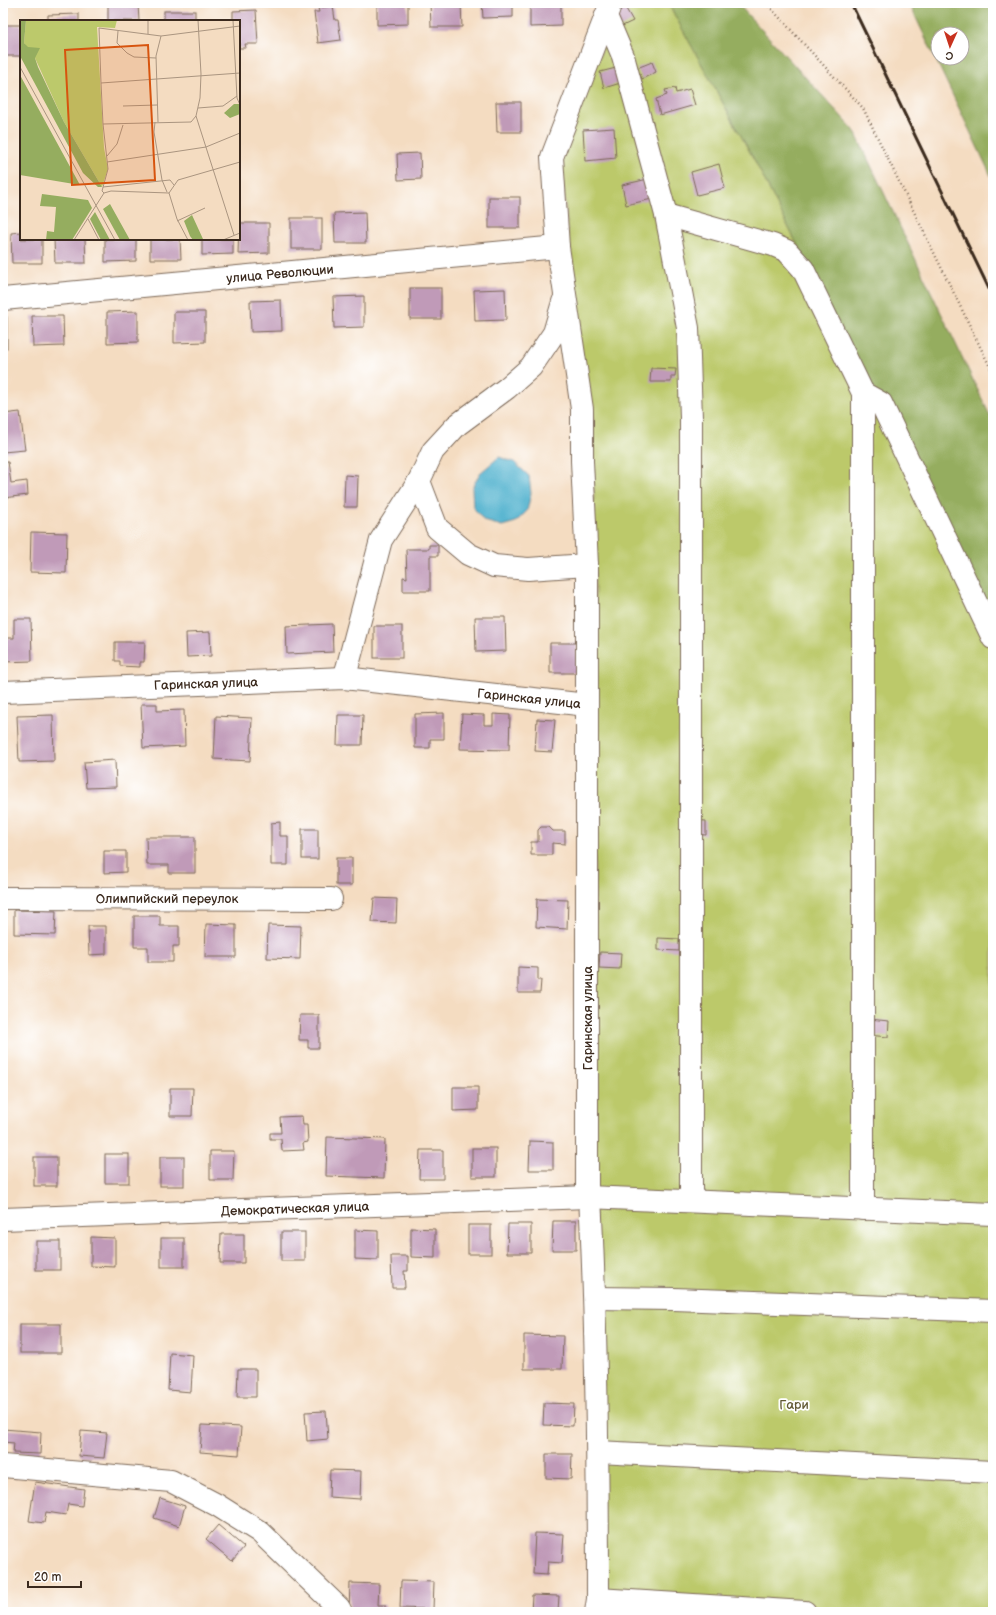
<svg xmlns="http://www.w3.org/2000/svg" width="996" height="1615" font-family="'Balsamiq Sans',sans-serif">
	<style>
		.green { fill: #bcc96b; stroke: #7c7a44 }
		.forest { fill: #95ad5f; stroke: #686c3e; fill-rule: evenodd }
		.water { fill: #4eb0cd; stroke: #446d76 }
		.building { fill: #c09ab8 }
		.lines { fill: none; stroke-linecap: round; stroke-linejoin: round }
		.minor-casing { stroke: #7c6857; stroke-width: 24 }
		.path { stroke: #7c6857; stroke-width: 2.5; stroke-dasharray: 1 3; stroke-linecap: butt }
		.minor { stroke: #fff; stroke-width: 22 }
		.rail { stroke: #3b2a1e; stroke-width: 3 }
		.labels { text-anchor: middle; stroke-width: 3.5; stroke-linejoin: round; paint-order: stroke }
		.street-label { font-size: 13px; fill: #3b2a1e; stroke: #fff }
		.park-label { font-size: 13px; fill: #625a35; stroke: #fff }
		.inset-road { fill: none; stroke: #aa9580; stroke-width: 1 }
		.view { fill: #d7540e; fill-opacity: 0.15; stroke: #d7540e; stroke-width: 2 }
		.inset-edge { fill: none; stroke: #3b2a1e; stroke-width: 2 }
	</style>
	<rect width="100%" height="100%" fill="#fff"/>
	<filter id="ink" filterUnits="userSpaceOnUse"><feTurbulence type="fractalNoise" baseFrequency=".025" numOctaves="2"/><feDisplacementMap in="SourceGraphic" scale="8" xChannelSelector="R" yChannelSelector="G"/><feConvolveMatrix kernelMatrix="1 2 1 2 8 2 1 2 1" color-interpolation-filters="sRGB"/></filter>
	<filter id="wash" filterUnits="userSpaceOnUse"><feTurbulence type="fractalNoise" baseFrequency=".012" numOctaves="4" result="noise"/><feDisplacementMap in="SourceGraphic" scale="16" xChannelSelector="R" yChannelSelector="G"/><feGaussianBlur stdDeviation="0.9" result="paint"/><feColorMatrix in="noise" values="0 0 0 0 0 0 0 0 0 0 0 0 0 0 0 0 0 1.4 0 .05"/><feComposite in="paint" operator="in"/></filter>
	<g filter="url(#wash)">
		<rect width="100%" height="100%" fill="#f4dcc1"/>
		<path class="green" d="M619,3H668L756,163L993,632V1612H594L595,590L593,414L578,335L561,160Z"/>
		<g class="forest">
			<path d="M668,3H737L854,130L993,422V632L756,163Z"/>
			<path d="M909,3H993V180ZM938,34H962V58H938Z"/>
		</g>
		<path class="water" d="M499,457L514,462L529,476L531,493L527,511L516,522L502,526L484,521L473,507L472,488L480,473Z"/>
		<g id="blocks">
			<g class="building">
				<path d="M377,3H408V24L377,25Z"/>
				<path d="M430,3H461L462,27H431Z"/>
				<path d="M482,3H513V17L483,18Z"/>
				<path d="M530,3H561V26L530,27Z"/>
				<path d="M108,4H138L139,21H108Z"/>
				<path d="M333,6L335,20H338L341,40L318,43L314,12H319L318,8Z"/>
				<path d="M625,7L633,21L616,29L617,12Z"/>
				<path d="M256,10L258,44H245L246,48H239V21H233V11Z"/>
				<rect x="164" y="11" width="31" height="10"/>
				<path d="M79,14V21H48V15Z"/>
				<rect x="3" y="25" width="18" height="31"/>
				<path d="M652,62L656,72L642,79L637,68Z"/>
				<path d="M620,67L624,82L604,88L600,72Z"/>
				<path d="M675,88L676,93L690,89L695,105L660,115L656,99L667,95L665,90Z"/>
				<path d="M496,102H521V132H497Z"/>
				<path d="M614,128L616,158L585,161L583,130Z"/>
				<path d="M420,153L421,179L398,180L397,154Z"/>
				<path d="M719,164L725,188L697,195L691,172Z"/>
				<path d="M648,179L652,199L626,205L622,185Z"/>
				<rect x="489" y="197" width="31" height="31"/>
				<path d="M365,212L366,243H335L334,213Z"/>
				<rect x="291" y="218" width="31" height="31"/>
				<path d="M239,223H269V253L238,254Z"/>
				<path d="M21,232V239H42V263H12L11,233Z"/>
				<path d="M54,239H85L86,263H55Z"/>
				<path d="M105,239H136V261L105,262Z"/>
				<path d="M150,239H180L181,259H150Z"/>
				<path d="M202,239H233V254L202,255Z"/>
				<rect x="410" y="288" width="31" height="31"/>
				<path d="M505,289L506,320L475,321L474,290Z"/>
				<path d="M364,296V327L334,328L333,297Z"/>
				<path d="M281,300L282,331L251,332L250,301Z"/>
				<path d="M138,311V342L107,343V312Z"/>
				<path d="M174,312H205V342L174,343Z"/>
				<path d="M32,316H63L64,346L33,347Z"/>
				<rect x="3" y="317" width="4" height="31"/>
				<path d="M651,368L676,369L675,376H671V382H650Z"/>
				<path d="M20,412L25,450L3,452V414Z"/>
				<path d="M3,462H8L11,483L27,481L28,495L3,498Z"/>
				<path d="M345,475L358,476L357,507H344Z"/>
				<path d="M31,532L67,533L66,573L30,572Z"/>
				<path d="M429,545H438V556H430V591H403V577L407,578L406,549H429Z"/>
				<path d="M475,617H505L506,651L476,652Z"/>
				<path d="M14,619H31L32,661L3,662V638H14Z"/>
				<path d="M332,624L333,652L287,654L286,626Z"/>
				<rect x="374" y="626" width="28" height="32"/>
				<path d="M210,632L211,656L187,657L186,633Z"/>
				<path d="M115,642H145L144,662H140V667L120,666V661H115Z"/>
				<path d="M550,643H577L576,673H550Z"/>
				<path d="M141,704H157V711L184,710L185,746L143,748Z"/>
				<path d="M444,713V739H430V748H415V714Z"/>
				<path d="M462,714L484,715V725H493V714L510,715L509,750L460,749Z"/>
				<path d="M53,715L54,761L19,762L17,716Z"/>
				<path d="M338,715H363L362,745H337Z"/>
				<path d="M216,716L252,718L250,761L214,759Z"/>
				<path d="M537,719L555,720L552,752L535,751Z"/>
				<path d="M115,760L116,787L86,788L84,762Z"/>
				<path d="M694,820L706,821V835L694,834Z"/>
				<path d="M280,822V836H288V865H271V823Z"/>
				<path d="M541,827H549L553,831H565V844L552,843V855H531V842H538V830Z"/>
				<rect x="302" y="829" width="16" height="30"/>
				<path d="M146,837H195V873H169V865H147Z"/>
				<path d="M104,851H126V872L104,873Z"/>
				<rect x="336" y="858" width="16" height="27"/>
				<path d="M374,898L397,899L396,923L372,922Z"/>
				<path d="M537,899L568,900L567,929L536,927Z"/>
				<path d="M14,910L56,911L55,935L14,934Z"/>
				<path d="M134,916H160V926H179V946H173V962H148V947H134Z"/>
				<path d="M206,924L236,925V957H205Z"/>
				<path d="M268,925L301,926L300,959L267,958Z"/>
				<path d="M88,926H106V954L89,955Z"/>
				<path d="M658,938L679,939V951L658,950Z"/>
				<path d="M600,952L621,953L620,969L599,968Z"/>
				<path d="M518,967L538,968V980H541L540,993H518Z"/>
				<path d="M300,1015H319V1048H308V1040H299Z"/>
				<path d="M869,1019L889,1021L888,1037L868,1035Z"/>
				<path d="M453,1087H478V1110L453,1111Z"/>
				<path d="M170,1088H193L192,1116H170Z"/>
				<path d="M302,1116L303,1125H307L308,1142L303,1143L304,1150L282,1151L281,1139H270V1133H281L280,1117Z"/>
				<path d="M327,1137L385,1139L384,1178L326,1176Z"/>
				<path d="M530,1141L553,1142V1170H529Z"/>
				<rect x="472" y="1148" width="24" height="29"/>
				<path d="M420,1150H443V1179H419Z"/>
				<path d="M210,1151H234L233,1180H210Z"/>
				<rect x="105" y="1154" width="24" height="29"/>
				<rect x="34" y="1157" width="23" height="29"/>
				<rect x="160" y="1157" width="24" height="29"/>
				<path d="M553,1221H576V1250H552Z"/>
				<path d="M508,1224H531V1253H507Z"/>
				<rect x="468" y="1225" width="23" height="29"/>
				<path d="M411,1228L435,1229V1258L411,1257Z"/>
				<path d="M355,1230L378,1231V1260L355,1259Z"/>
				<rect x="281" y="1232" width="24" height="29"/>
				<path d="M221,1234H244V1263H220Z"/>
				<path d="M91,1237L115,1238V1267L91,1266Z"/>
				<rect x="161" y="1238" width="23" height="29"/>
				<rect x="36" y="1241" width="24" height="29"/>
				<path d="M391,1256H408V1271H404L405,1288H392Z"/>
				<rect x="20" y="1324" width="41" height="29"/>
				<path d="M524,1335L563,1336L562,1369H524Z"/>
				<path d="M170,1353L193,1355L191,1392L168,1390Z"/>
				<path d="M238,1369H256V1397H237Z"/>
				<path d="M544,1403L574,1404L573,1426L543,1425Z"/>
				<path d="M326,1411L328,1439L307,1441L305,1412Z"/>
				<path d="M202,1425L241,1427L239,1455L200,1452Z"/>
				<path d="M3,1429L41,1432L40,1454L13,1453L14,1443L3,1442Z"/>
				<path d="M81,1431L107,1433L104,1458L79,1456Z"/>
				<path d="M546,1454H572L571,1479L546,1478Z"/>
				<path d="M330,1470L361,1471L360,1499L329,1497Z"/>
				<path d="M35,1482L84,1489L82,1506L68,1504L66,1515L46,1512L44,1523L29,1521Z"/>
				<path d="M160,1498L185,1506L179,1526L154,1518Z"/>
				<path d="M218,1525L244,1547L232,1561L206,1539Z"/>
				<path d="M535,1533L564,1534L562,1563L548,1562L547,1575L533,1574Z"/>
				<path d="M401,1581L434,1582L433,1609L400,1608Z"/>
				<path d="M350,1583L379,1584L378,1605H385V1612H349Z"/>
				<path d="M532,1595L559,1596L558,1612H531Z"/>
			</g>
		</g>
	</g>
	<g filter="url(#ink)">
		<use href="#blocks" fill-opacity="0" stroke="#7c6857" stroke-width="1"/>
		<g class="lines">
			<defs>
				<g id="minor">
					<path d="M606,16L623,56L666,215L688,328L691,418V1201"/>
					<path d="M666,215L773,245L787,251L803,269L863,393V1209"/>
					<path d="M3,299L558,247"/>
					<path d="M863,393L881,403L993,638"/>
					<path d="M419,481L437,528L468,554L494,566L528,569L587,565"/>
					<path d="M344,678L348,665L381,540L419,481L433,451L457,425L507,388L531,367L554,333L563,302"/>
					<path d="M3,692L344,678L587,705V1197"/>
					<path d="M587,705V565L582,461V409L558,247L552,157L609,8"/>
					<path d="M3,898L331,899"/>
					<path d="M590,1197C597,1331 598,1465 598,1599L596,1612"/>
					<path d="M3,1219L587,1197L993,1214"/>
					<path d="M595,1298L674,1299L993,1311"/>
					<path d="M598,1452L993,1472"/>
					<path d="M3,1466L171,1481L217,1505L260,1532L339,1608L341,1612"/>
					<path d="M598,1599L805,1612"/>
				</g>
			</defs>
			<use href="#minor" class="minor-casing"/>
			<g class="path">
				<path d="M766,3L863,108L993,373"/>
				<path d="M985,3L993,4"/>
			</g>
			<use href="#minor" class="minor"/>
			<path class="rail" d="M851,3L993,297"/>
		</g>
	</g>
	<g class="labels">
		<g class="street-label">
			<text transform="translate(280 273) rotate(-5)" y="5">улица Революции</text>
			<text transform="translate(206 683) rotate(-2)" y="5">Гаринская улица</text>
			<text transform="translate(529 698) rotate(6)" y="5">Гаринская улица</text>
			<text x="167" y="903">Олимпийский переулок</text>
			<text transform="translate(587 1018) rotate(-90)" y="5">Гаринская улица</text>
			<text transform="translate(295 1208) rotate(-2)" y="5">Демократическая улица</text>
		</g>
		<g class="park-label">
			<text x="794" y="1409">Гари</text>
		</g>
	</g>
	<g transform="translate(20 20)">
		<rect width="220" height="220" fill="#f4dcc1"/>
		<path d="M6,0H97L95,8L77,7L84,128L88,149L82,167L44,102L15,38L4,23Z" fill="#bcc96b"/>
		<path d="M0,0H6L4,23L8,27L20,28L15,38L18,47L44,102L82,167H78L63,153L0,36ZM0,55L60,165L0,155ZM214,84H219L220,94L210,98L204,93ZM22,174L68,180L72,188L52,220H26L27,211L34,212L36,187L20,186ZM90,184L110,220H100L83,189ZM75,192L90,220H81L70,199ZM172,195L183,219L184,220H173L170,216L164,201Z" fill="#95ad5f"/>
		<path class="inset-road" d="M128,0V14M178,0L181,54L180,78L176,96L214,215M213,0L217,78L220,85M79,8L141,16L220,6M79,8L81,63M98,11L97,23L107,33L114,37L136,38M0,47L95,220M103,86L137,85M178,88L203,86L217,76M176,96L171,102L83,104L81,63L220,53M135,102L134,112L142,160L147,172M138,102L136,36L141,16M83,104L88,149L82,171L84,173M87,136L97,124L103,105M87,142L186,127L220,113M83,167L150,160L154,165M84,173L91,171L149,173L157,199L168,220M149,173L158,160L220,142M68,199L79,220M157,201L185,188M54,220L84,173M203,220L220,213"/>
		<path class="view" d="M128,25L135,160L52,165L45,30Z"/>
		<rect width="220" height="220" class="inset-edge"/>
	</g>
	<rect width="996" height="1615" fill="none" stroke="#fff" stroke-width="16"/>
	<g transform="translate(950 46) rotate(183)"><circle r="19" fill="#ffffff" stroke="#b1aaa5"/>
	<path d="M0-3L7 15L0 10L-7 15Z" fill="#c8321e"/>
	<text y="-6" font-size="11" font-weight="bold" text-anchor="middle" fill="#3b2a1e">С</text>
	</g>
	<path d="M28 1581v6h53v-6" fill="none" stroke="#3b2a1e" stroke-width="2"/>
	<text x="34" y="1581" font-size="12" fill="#3b2a1e" stroke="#ffffff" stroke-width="3" paint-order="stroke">20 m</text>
</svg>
